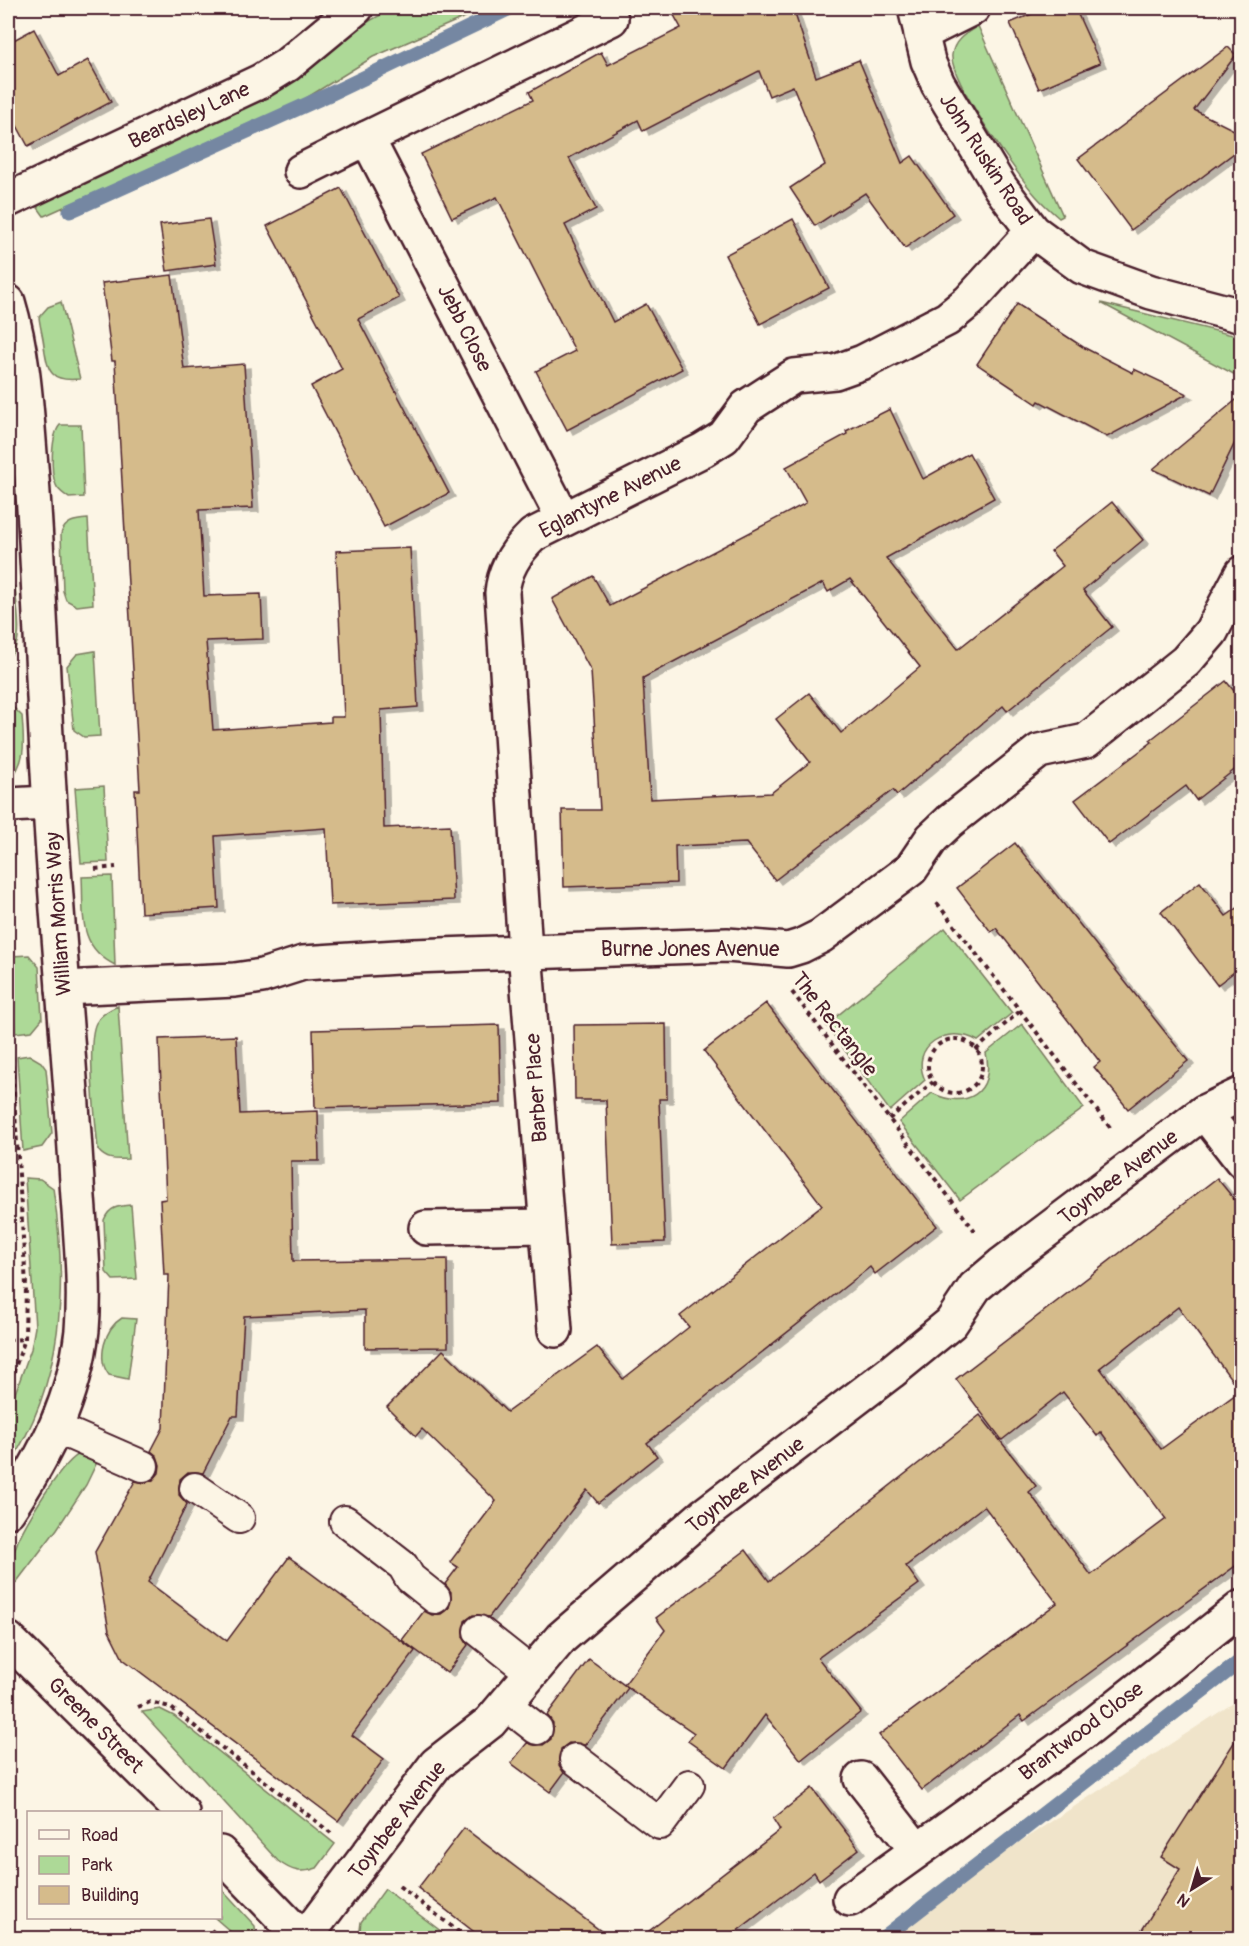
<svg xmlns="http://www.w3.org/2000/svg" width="1249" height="1946" font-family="Pangolin,sans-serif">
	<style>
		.built { fill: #f0e4ca }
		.green { fill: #add997; stroke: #7c7c61; stroke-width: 1.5 }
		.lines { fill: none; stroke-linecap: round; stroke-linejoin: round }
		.stream { stroke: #7487a2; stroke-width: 15 }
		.building { fill: #d5bb8b; stroke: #4a1f2b; stroke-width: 1.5; fill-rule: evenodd; filter: url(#shadow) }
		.lane-casing { stroke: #4a1f2b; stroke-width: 34 }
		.street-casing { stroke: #4a1f2b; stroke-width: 38 }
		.secondary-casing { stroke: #4a1f2b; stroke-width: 38 }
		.path { stroke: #4a1f2b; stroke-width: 4; stroke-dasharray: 4.5 4.5; stroke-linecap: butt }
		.lane { stroke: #fcf5e5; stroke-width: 30 }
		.street { stroke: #fcf5e5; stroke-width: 33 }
		.secondary { stroke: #fcf5e5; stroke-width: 33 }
		.labels { text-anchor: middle; stroke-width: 5; stroke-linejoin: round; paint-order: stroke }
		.street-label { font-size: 21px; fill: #4a1f2b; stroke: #fcf5e5 }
	</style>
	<defs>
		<filter id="shadow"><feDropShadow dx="6" dy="4" stdDeviation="0" flood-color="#0004"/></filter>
	</defs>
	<rect width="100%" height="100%" fill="#fcf5e5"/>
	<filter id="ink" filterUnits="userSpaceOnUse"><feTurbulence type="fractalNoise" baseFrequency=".0167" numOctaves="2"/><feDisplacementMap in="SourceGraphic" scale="12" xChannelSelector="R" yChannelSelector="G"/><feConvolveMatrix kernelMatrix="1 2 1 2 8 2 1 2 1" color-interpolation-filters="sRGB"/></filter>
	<g filter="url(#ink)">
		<path class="built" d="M1241,1698V1938H872L874,1937Z"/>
		<g class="green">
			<path d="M393,8H486L373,57L303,100L44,216L36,205Z"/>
			<path d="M978,26L1063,216L1059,218C1051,211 1043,204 1036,196C1018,176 949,79 952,55C954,40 965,34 978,26Z"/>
			<path d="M61,302L80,379C51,382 48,373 44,346C43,336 40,327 39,317L48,307Z"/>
			<path d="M1101,303L1241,337V378Z"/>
			<path d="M60,425H81L84,497L69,498C64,494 58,491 56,485C50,472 51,435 60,425Z"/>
			<path d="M88,519L93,604L77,606L66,600L63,591L61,534C65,521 75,520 88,519Z"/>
			<path d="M8,581L15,587C16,607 26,644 8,657Z"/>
			<path d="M95,651L100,736L84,737L74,730L67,666L77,654Z"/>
			<path d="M10,704L22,716C24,743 27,762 8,782Z"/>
			<path d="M104,786L108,862L81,863L75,788Z"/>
			<path d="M112,876L115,965C77,946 84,914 82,877Z"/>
			<path d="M945,928L1012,1013L978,1041C947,1023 909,1046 925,1080L890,1111L826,1025Z"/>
			<path d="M29,955L39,967L42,1019L32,1031L15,1033L11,956Z"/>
			<path d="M118,1006L128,1159C115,1160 106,1160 98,1150C96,1124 86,1042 96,1023C101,1014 109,1010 118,1006Z"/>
			<path d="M1022,1024L1084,1108L960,1200L899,1122L932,1093C966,1110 995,1093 986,1053Z"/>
			<path d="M29,1055L41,1062L46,1069L52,1133L42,1147L23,1151L17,1057Z"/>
			<path d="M25,1178L40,1179L53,1188C68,1284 64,1383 8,1466V1413L31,1349L35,1327Z"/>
			<path d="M131,1205L137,1279L113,1280L106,1272L104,1220C109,1207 118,1206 131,1205Z"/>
			<path d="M122,1318L136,1319L128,1379L109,1375C96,1359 105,1328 122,1318Z"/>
			<path d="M82,1453L99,1458L86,1485L57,1529L12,1588C12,1574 11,1559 16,1546C22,1527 64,1458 82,1453Z"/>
			<path d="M160,1709L174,1716L335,1844L317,1868C301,1874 291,1871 278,1861L142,1712Z"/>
			<path d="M221,1889L255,1926L256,1938H238L215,1918H220Z"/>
			<path d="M385,1889L450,1938H359L361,1922Z"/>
		</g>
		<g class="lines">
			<g class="stream">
				<path d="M70,211L330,94L510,8"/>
				<path d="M883,1938L1242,1660"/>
			</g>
		</g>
		<g class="building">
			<path d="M670,8H793L816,77L859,60L902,163L912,156L953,214L905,248L865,193L815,226L790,188L825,165L793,86L769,96L759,71L643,131L638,120L569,158L596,209L565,225L613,322L646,304L682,369L567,430L536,371L575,351L497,197L452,218L421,154L533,100L529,92L601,52L608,65L681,28Z"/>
			<path d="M1046,8H1075L1100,63L1039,89L1010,23Z"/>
			<path d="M34,29L59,76L88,60L111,102L28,146L8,109V43Z"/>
			<path d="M1228,47L1236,55L1194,110L1242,134V147L1131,230L1078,159Z"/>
			<path d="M341,188L399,298L358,319L449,493L384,527L311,386L342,369L267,226Z"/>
			<path d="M209,219L216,264L167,271L160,225Z"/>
			<path d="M793,219L829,288L760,324L725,255Z"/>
			<path d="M172,275L184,369L244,364L253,508L199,510L204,596L261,594L263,639L206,641L213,730L331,722V717H344L336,551L410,548L418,707L381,710L384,828L450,825L454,900L330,905L326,828L215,836L219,908L141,913L135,790H140L115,361H112L102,283Z"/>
			<path d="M1017,304L1083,347L1133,373L1134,369L1187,394L1107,437L1039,401L1037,404L977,364Z"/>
			<path d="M1242,395V428L1209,496L1153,469Z"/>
			<path d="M890,409L923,479L969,453L994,498L886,558L958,649L1063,566L1051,551L1112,502L1143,540L1083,590L1112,627L1007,711L1003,706L897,795L893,790L775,880L746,843L675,846L676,883L564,887L562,810H600L591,671L552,599L593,576L610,606L806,503L786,467L847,434L846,431ZM850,579L920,667L841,733L809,693L776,719L810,762L771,793L650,799L643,678L823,583L828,592Z"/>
			<path d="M1226,681L1242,701V764L1196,800L1186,786L1109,844L1075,800L1152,742L1150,740Z"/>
			<path d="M1015,843L1188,1061L1128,1109L1094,1067L1100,1062L1026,966L996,928L991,932L957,888Z"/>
			<path d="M1200,882L1226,916L1242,905V966L1217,985L1161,912Z"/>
			<path d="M766,1003L937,1226L875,1274L870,1267L647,1443L657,1456L598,1503L587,1490L489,1617L473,1615L465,1621L463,1637L468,1645L447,1673L402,1640L424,1611L432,1615L441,1614L449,1608L451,1592L445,1584L458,1567L450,1562L496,1501L422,1429L416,1436L387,1407L443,1350L507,1412L597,1347L623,1379L689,1327L680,1316L822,1205L704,1051Z"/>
			<path d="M666,1024L667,1099H659L665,1242L612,1244L606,1100H575L574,1025Z"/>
			<path d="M499,1025L501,1103L315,1108L313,1030Z"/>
			<path d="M236,1036L240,1114L318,1111L319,1161H291L293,1261L447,1259L448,1347L365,1348V1310L244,1316L238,1416H232L203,1473L188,1472L180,1479L179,1495L187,1504L148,1582L227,1641L289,1557L415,1651L352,1735L384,1759L338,1821L123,1659L109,1631L95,1552L135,1481L144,1483L153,1480L159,1473L160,1465L157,1456L151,1451L163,1428L169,1275H164L160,1200L166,1199L159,1039Z"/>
			<path d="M1217,1178L1242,1209V1561L1024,1721L1020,1715L922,1790L879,1735L1057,1603L984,1506L906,1566L919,1584L818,1658L861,1712L801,1760L765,1715L726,1768L688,1741L694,1733L624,1685L665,1630L656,1618L746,1550L769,1581L980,1415L1036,1486L1029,1492L1091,1575L1166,1519L1101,1432L1097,1436L1063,1392L1002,1440L956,1379ZM1178,1307L1240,1391L1161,1449L1100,1368Z"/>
			<path d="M589,1659L628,1688L585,1745L569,1743L561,1749L559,1765L564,1773L550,1792L511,1763L527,1743L543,1745L551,1739L553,1723L547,1715Z"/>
			<path d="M1242,1730V1938H1137L1180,1869L1161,1857Z"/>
			<path d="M812,1788L859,1849L819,1880L814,1872L728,1938H640L780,1830L773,1819Z"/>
			<path d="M464,1828L518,1869L610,1938H482L418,1888Z"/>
		</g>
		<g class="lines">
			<defs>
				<g id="lane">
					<path d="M56,1428L143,1466"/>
					<path d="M195,1488L239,1518"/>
					<path d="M345,1521L403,1566L410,1578L435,1598"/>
					<path d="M479,1631L532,1673"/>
					<path d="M505,1704L537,1729"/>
					<path d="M575,1759L660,1824L689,1785"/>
				</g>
				<g id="street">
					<path d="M915,8L928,61L938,84L1000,187L1033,231L1082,267L1151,292L1242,316"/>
					<path d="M921,34L973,8"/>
					<path d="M367,138L611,19"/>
					<path d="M301,171L367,138L563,518"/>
					<path d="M8,200L261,81L287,65L356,8"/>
					<path d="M8,805L49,803"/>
					<path d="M63,988L235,980L262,976L303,963L413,956L727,945L788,950L801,946L821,936L911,869L932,838L950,821L1039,751L1086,741L1186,661L1211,632L1242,573"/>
					<path d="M1204,1112L1242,1161"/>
					<path d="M426,1228L546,1226"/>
					<path d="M555,1330L525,951L502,593C504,569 516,551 533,535L703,450L724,437L746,407L794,376L835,372L863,362L947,319L969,301L1033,231"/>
					<path d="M861,1779L916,1849"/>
					<path d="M850,1899L1089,1728L1242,1607"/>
					<path d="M305,1938L436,1764L490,1722L561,1638L705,1514L891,1372L951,1323L975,1287L1001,1265L1204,1112L1242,1094"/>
				</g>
				<g id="secondary">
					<path d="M8,302C25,358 27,420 32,479C40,588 43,697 50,806C57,931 70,1057 77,1182C80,1231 86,1282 82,1330C75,1398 45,1456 8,1511"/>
					<path d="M8,1639L182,1812"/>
					<path d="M220,1853L302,1938"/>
				</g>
			</defs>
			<use href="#lane" class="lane-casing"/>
			<use href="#street" class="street-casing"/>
			<use href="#secondary" class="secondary-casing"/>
			<g class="path">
				<path d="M95,869L116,867"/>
				<path d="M937,903L1112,1130"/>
				<path d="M792,992L975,1231"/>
				<path d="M8,1002L26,1285L25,1339L8,1388"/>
				<circle cx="955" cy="1066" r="27"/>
				<path d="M976,1050L1020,1011"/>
				<path d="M889,1119L933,1082"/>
				<path d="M8,1340L25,1339"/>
				<path d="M138,1707L150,1702L170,1707L331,1833"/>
				<path d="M8,1714L15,1705"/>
				<path d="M399,1886L467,1938"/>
				<path d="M205,1938L214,1930"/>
			</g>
			<use href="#lane" class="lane"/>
			<use href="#street" class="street"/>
			<use href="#secondary" class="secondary"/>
		</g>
	</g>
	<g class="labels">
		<g class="street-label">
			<text transform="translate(189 115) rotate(-25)" y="7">Beardsley Lane</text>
			<text transform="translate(986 159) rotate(57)" y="7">John Ruskin Road</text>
			<text transform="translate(465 328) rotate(63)" y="7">Jebb Close</text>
			<text transform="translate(610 497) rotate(-27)" y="7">Eglantyne Avenue</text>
			<text transform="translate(58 914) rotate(-94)" y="7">William Morris Way</text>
			<text x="690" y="956">Burne Jones Avenue</text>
			<text transform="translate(835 1024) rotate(52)" y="7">The Rectangle</text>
			<text transform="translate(536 1088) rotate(-94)" y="7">Barber Place</text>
			<text transform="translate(1118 1177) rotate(-37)" y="7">Toynbee Avenue</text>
			<text transform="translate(745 1485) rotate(-38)" y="7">Toynbee Avenue</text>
			<text transform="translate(96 1725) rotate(45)" y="7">Greene Street</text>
			<text transform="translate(1081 1731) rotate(-37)" y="7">Brantwood Close</text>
			<text transform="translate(397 1820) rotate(-52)" y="7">Toynbee Avenue</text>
		</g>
	</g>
	<rect width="1249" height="1946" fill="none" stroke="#fcf5e5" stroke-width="30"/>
	<rect x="15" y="15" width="1219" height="1916" fill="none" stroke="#4a1f2b" stroke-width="2" filter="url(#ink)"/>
	<rect x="27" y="1811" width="195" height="108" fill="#fcf5e5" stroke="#b59f9b" stroke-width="1.5"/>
	<rect x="39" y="1830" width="30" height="9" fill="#fcf5e5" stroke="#b59f9b" stroke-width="1.5"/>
	<text x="81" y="1841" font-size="18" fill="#4a1f2b">Road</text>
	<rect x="39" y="1856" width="30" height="18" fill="#add997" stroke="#b59f9b" stroke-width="1.5"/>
	<text x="81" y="1871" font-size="18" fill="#4a1f2b">Park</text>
	<rect x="39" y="1886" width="30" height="18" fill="#d5bb8b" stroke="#b59f9b" stroke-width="1.5"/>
	<text x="81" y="1901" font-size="18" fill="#4a1f2b">Building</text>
	<g transform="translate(1192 1889) rotate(217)" stroke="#fcf5e5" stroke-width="4.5" paint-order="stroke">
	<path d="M0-4.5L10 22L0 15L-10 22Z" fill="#4a1f2b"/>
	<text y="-9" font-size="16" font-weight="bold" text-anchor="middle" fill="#4a1f2b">N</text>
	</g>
</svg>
